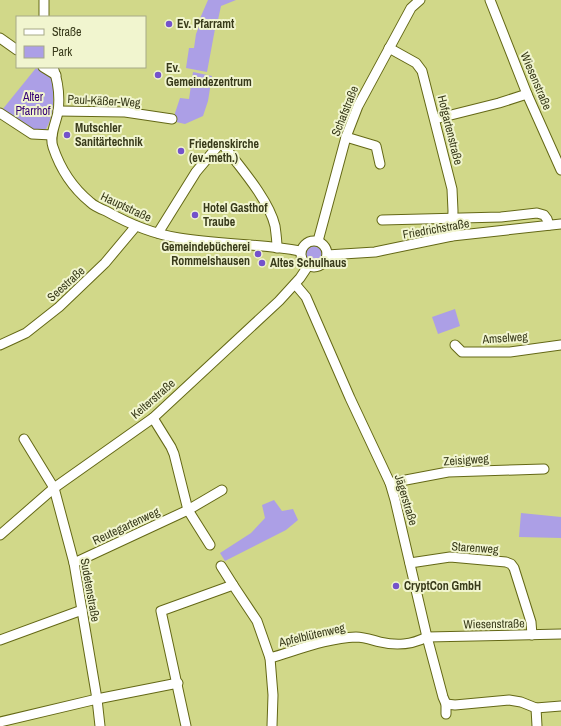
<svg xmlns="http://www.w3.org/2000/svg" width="561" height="726" font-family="'Archivo Narrow',sans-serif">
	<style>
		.green { fill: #ac9fe6 }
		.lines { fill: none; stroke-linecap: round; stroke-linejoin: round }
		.minor-casing { stroke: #646816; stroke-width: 11 }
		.minor { stroke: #fff; stroke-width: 9 }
		.poi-dot { fill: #7452cb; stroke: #f1f5cf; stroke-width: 1.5 }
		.labels { text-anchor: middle; stroke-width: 4; stroke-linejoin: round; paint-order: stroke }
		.poi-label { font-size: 12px; font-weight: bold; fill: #383a1a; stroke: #f1f5cf; text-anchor: start }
		.street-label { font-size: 12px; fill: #383a1a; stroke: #f1f5cf }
		.park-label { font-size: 12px; fill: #350175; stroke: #f1f5cf }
	</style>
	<rect width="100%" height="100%" fill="#d1d889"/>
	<g class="green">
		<path d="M208,0H236L221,6L216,29H215L207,72L186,68L189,48H194L196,34L200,24L198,23Z"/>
		<path d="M36,68L52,77C54,95 55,115 45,131L33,130L2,110Z"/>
		<path d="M193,72L212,76L208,101L203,116L185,124L176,122L174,116L180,98L189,99Z"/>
		<circle cx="314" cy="254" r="8"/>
		<path d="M455,309L460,326L438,334L432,317Z"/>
		<path d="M274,500L282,511L293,509L298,520L286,530L225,561L220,553L251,533L265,518L262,505Z"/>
		<path d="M521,513L561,517V538L519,537Z"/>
	</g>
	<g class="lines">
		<defs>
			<g id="minor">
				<path d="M490,0L527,94L561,170"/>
				<path d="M44,17V0"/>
				<path d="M0,38L17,50"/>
				<path d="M389,48L416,63L422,71L452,189L453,211L452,236"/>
				<path d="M43,67L56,75"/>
				<path d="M53,67C58,81 60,97 58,112C56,123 49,136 53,147C60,168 73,188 90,202C94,206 101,209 106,211C129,224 153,234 179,238C219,245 260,243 300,251"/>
				<path d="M58,111L125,112L172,119"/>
				<path d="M0,113L32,134L52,135"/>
				<path d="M435,119L499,103L527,94"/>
				<path d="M346,137L376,146L380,164"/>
				<path d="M382,220L501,217L537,213L544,215L547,219L549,225"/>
				<path d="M158,233L196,172L217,147L220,145L224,146C240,167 269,200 275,226C276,233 277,241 277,248"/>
				<circle cx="314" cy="254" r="13"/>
				<path d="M318,241L346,137L358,106L411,8L420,0"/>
				<path d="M327,255L375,252L452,236L561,224"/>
				<path d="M295,284L306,297L350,398L390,483L395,500L427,637L443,697L446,704V714"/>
				<path d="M0,345L26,333L59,307L105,263L136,226"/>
				<path d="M455,345L462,352H510L561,345"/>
				<path d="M153,418L171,447L174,454L188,510L210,545"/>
				<path d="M24,439L54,488L74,563L97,699L100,726"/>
				<path d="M390,483L448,472L544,469"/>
				<path d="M0,535L54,488L153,418L279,301L300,278L308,266"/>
				<path d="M74,563L188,510L222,490"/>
				<path d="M410,563L450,557L506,562L511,564L514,568L531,622L532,635"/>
				<path d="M221,566L233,585"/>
				<path d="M0,640L82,610"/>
				<path d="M270,658C298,650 327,638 356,637C364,637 372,640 380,642C397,646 411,645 427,637L561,634"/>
				<path d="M446,704L455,705L509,700L521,702L536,708L561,706"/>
				<path d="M536,708L537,726"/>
				<path d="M0,722L97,699L178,683"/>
				<path d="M186,726L161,611L233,585L257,621L270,658L273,695L272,726"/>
			</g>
		</defs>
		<use href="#minor" class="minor-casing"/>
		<use href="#minor" class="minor"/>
	</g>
	<g class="poi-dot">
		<circle cx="169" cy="24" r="4"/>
		<circle cx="158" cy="75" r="4"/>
		<circle cx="67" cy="135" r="4"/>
		<circle cx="181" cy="151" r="4"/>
		<circle cx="195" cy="215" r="4"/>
		<circle cx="258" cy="254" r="4"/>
		<circle cx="262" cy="263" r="4"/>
		<circle cx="396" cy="586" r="4"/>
	</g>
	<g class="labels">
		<g class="poi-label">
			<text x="177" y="28">Ev. Pfarramt</text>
			<text x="166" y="72">Ev.<tspan x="166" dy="14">Gemeindezentrum</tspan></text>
			<text x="75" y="132">Mutschler<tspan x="75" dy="14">Sanitärtechnik</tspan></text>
			<text x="189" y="148">Friedenskirche<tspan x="189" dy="14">(ev.-meth.)</tspan></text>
			<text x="203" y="212">Hotel Gasthof<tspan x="203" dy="14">Traube</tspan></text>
			<text x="250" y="251" text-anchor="end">Gemeindebücherei<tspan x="250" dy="14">Rommelshausen</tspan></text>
			<text x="270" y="267">Altes Schulhaus</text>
			<text x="404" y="590">CryptCon GmbH</text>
		</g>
		<g class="street-label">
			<text transform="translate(536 81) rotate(67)" y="4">Wiesenstraße</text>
			<text transform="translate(104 101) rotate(3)" y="4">Paul-Käßer-Weg</text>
			<text transform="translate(345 111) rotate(-68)" y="4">Schafstraße</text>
			<text transform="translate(450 130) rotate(76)" y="4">Hofgartenstraße</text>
			<text transform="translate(126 207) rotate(25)" y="4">Hauptstraße</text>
			<text transform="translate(436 229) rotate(-10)" y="4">Friedrichstraße</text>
			<text transform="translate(66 284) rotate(-42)" y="4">Seestraße</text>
			<text transform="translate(505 338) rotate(-4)" y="4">Amselweg</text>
			<text transform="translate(153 399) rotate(-41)" y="4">Kelterstraße</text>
			<text transform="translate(466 460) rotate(-4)" y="4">Zeisigweg</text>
			<text transform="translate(406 500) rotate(73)" y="4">Jägerstraße</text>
			<text transform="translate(126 526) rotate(-25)" y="4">Reutegartenweg</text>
			<text transform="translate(475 548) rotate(4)" y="4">Starenweg</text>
			<text transform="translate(90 590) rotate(80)" y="4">Sudetenstraße</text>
			<text transform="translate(494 624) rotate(-1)" y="4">Wiesenstraße</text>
			<text transform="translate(312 635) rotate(-13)" y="4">Apfelblütenweg</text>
		</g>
		<g class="park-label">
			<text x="33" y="101">Alter<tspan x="33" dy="14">Pfarrhof</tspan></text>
		</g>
	</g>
	<rect x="16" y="16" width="130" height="52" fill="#f1f5cf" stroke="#a7aa87"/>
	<rect x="24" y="29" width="20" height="6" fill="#ffffff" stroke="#a7aa87"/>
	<text x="52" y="36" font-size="12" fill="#383a1a">Straße</text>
	<rect x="24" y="46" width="20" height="12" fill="#ac9fe6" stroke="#a7aa87"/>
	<text x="52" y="56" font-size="12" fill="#383a1a">Park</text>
</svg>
